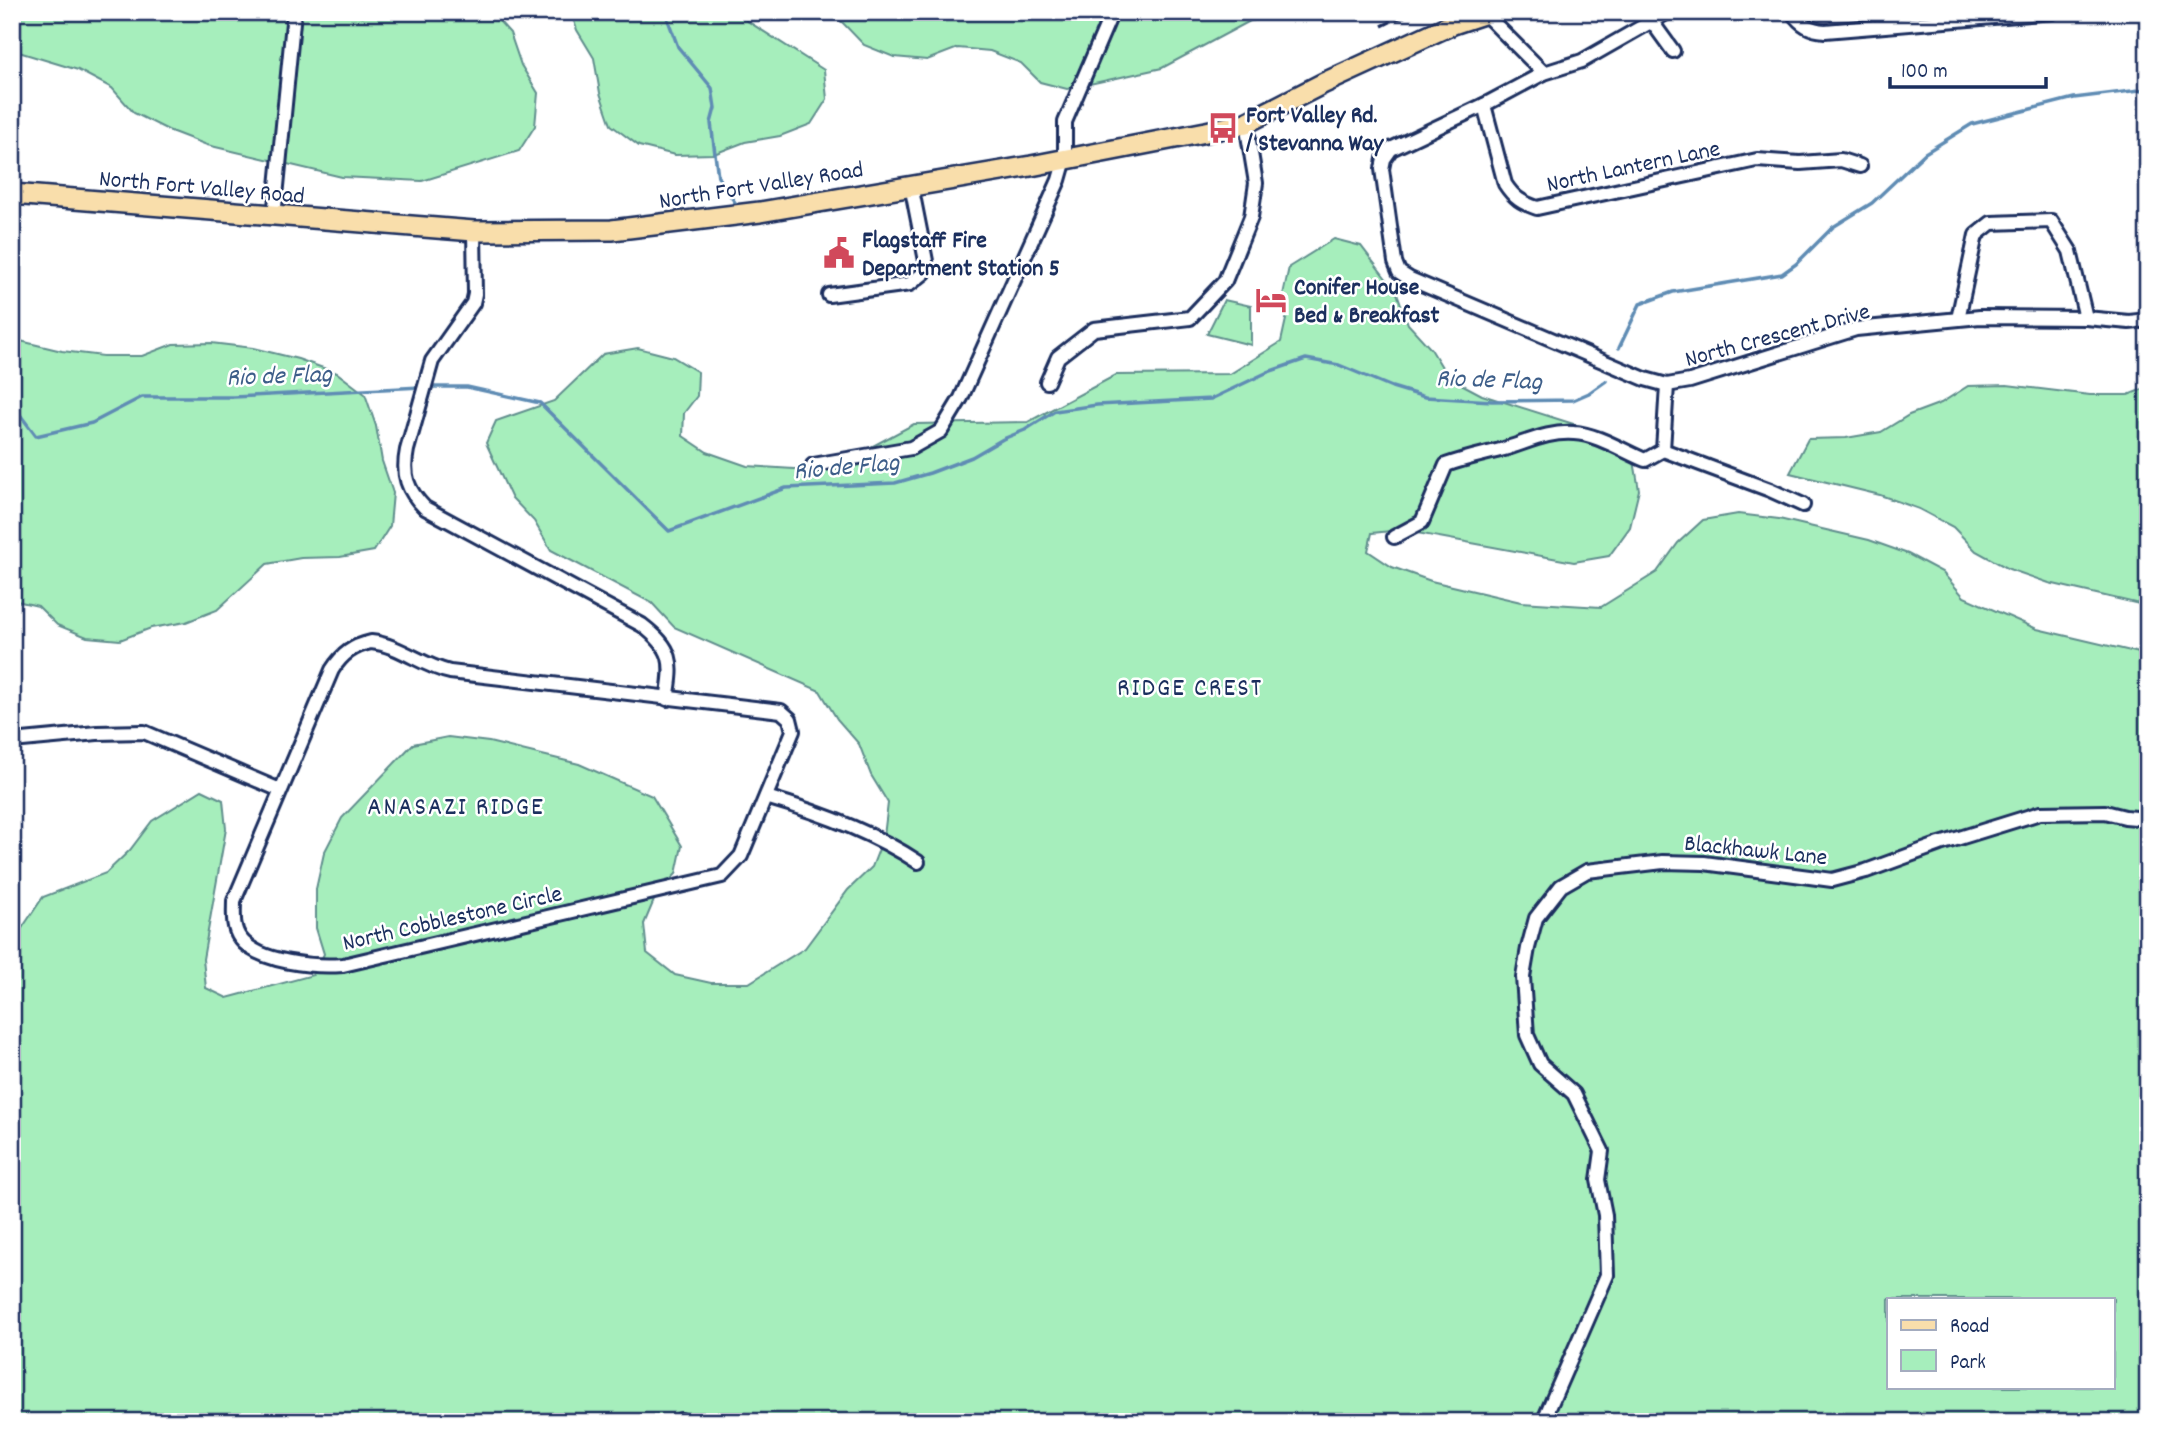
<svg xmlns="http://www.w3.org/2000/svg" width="2160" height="1434" font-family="Dekko,sans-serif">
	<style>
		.green { fill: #a6eebc; stroke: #608e8d; stroke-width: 2; fill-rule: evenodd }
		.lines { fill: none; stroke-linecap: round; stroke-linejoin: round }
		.stream { stroke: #5f8cb4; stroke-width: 3.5 }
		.street-casing { stroke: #1b2f5e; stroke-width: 18 }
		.primary-casing { stroke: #1b2f5e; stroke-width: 24 }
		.street { stroke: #fff; stroke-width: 12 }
		.primary { stroke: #f9deab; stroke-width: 19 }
		.rail { stroke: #1b2f5e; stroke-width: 3.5; stroke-dasharray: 10 5; stroke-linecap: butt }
		.labels { text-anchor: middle; stroke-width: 5; stroke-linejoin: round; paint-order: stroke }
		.poi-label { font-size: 24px; font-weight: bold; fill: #1b2f5e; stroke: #fff; text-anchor: start }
		.street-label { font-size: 24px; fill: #1b2f5e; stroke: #fff }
		.water-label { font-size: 26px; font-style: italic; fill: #3d5e89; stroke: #fff }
		.neighbourhood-label { font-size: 26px; letter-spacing: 2px; fill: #1b2f5e; stroke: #fff }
	</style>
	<rect width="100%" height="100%" fill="#fff"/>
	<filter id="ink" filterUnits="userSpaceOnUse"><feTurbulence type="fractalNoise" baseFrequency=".0143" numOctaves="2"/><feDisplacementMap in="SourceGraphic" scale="14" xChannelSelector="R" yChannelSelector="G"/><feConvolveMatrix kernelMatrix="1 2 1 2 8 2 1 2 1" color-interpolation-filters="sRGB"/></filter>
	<g filter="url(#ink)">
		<g class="green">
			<path d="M12,12H344L362,17L363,12H491L510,33L521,65L538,93L535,126L519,151L422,181L342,177L207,145L168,130L134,113L112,88L78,70L12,50Z"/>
			<path d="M571,12H739L738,15L824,70L827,99L811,124L780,136L745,142L714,154L675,155L639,146L611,125L600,93L594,58L577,30Z"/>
			<path d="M825,12H1301L1250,21L1162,68L1067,89L1040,82L1021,63L990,51L958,48L927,60L894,57L864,45L841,21Z"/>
			<path d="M1334,239L1361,246L1397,293L1408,324L1431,349L1448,377L1482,395L1605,434L1633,455L1639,490L1630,527L1609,556L1574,562L1401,530L1372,533L1368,551L1392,567L1431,581L1521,602L1601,607L1657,572L1678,543L1703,520L1738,514L1779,519L1869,540L1908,554L1942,572L1964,597L2037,629L2148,655V1422H12V943L43,897L106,873L130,850L152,821L202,790L223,800L226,829L203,959L206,988L227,998L313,975L324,954L316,928V889L324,853L342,818L413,744L448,737L489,742L579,764L652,796L682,846L676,874L657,893L644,924L647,953L675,975L711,983H749L805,948L848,890L872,867L884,836L888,803L871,775L859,744L837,719L820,691L674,627L652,603L551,550L534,521L511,497L486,443L496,421L554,401L603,354L638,348L673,357L698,372L697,396L684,413L683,436L707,452L747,466L826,471L914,424L1028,422L1116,375L1230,374L1281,342L1287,315L1283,295L1289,267ZM1889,1299H2113V1387H1889Z"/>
			<path d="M1224,300L1251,306V345L1207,334Z"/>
			<path d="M12,339L62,351L103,356H142L173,344L211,343L253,348L298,359L337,373L365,394L376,426L382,461L393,493L390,526L374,551L340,557L301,558L267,564L217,610L186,622L151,628L120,640L87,637L57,625L38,606L12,600Z"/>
			<path d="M2007,385L2090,395H2128L2148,387V606L2049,583L2009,569L1976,551L1953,527L1919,509L1880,495L1790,473L1808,439L1846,438L1881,432L1909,415L1941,403L1968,386Z"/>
		</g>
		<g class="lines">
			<g class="stream">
				<path d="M665,12L678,47L712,88L715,108L711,123L718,177L738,207"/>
				<path d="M1619,348L1640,304L1673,292L1782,274L1796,264L1833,227L1872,203L1925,153L1972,124L2074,98L2148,89"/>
				<path d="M428,387H467L540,403L669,531L786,488L895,483L930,473L972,457L1003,439L1025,430L1055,411L1097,405L1211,399L1268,372L1306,359L1339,365L1392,387L1425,397L1492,401L1573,400L1589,393L1606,381"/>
				<path d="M12,404L36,436L92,423L142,397H234L421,387"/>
			</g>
			<defs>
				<g id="street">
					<path d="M1668,12L1582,61L1544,73L1484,105L1391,149L1384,159L1382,169L1395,262L1399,272L1410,279L1645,379L1667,385L1690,381L1856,329L1980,317L2086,318L2129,322L2148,320"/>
					<path d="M1792,12C1801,25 1810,30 1825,31L2053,12"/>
					<path d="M1485,14L1544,73"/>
					<path d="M1652,22L1673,51"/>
					<path d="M1484,105L1505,184C1514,198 1522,203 1537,208L1757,160L1800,163L1841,160L1860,166"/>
					<path d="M274,217L294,12"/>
					<path d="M474,231L475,294L473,303L432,361L407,450C402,475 407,490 425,508L642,625C673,649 674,661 667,699"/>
					<path d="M829,295L910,284L924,273L926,261L911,185"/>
					<path d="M1958,319L1976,235L1991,223L2051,221L2070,251L2086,318"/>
					<path d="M1047,382L1058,357L1094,329L1190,318L1225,281L1251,217L1256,183L1246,123"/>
					<path d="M1663,450L1770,490L1803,505"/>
					<path d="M813,465L911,448L941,431L961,398L1059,180L1065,159V122L1112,12"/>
					<path d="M1394,537L1422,522L1446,465C1465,458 1485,454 1504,449C1528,442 1549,431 1574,433C1597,434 1623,451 1645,460L1663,450L1667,385"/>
					<path d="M371,642C400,645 422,666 450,672L781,711L790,719L793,731L741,856L722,876L343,965C315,967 258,963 240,938C232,927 234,913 234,901L332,670C342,654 353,646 371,642Z"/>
					<path d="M12,741L97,733L144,732L280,790"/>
					<path d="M766,797C818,812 873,832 918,862"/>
					<path d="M681,1420L686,1422"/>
					<path d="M1543,1422L1607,1275L1605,1215L1598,1180L1602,1151L1574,1094L1540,1064L1527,1035L1523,977L1528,948L1536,918L1561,886L1587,871L1663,862L1704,863L1832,880L1866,871L1940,844L2040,813L2105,812L2125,817L2148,819"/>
				</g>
				<path id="primary" d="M12,194L474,231L612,230L760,212L1031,166L1206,132L1246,123L1324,83L1453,24L1489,12"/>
			</defs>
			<use href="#street" class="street-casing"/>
			<use href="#primary" class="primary-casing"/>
			<use href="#street" class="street"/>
			<use href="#primary" class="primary"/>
			<path class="rail" d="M1382,26L1396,19L1420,12"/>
		</g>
	</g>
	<defs>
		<symbol id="bus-bare" viewBox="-9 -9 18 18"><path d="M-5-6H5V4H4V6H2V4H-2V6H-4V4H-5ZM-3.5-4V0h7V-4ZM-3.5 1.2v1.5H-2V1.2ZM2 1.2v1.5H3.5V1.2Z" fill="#d1495b" stroke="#fff" stroke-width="2.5" paint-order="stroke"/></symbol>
		<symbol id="civic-bare" viewBox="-9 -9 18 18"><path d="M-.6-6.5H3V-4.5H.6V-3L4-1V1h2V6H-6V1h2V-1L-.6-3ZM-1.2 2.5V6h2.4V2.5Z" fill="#d1495b" stroke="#fff" stroke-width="2.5" paint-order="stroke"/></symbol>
		<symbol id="hotel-bare" viewBox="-9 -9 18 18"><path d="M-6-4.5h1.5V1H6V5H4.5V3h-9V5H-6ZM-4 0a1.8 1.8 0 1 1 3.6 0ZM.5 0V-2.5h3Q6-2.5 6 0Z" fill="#d1495b" stroke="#fff" stroke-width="2.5" paint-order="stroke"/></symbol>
	</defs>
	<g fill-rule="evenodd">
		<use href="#bus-bare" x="1201" y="106" width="44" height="44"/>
		<use href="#civic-bare" x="817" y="231" width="44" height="44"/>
		<use href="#hotel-bare" x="1249" y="278" width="44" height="44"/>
	</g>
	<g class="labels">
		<g class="poi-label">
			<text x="1246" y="122">Fort Valley Rd.<tspan x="1246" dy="28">/ Stevanna Way</tspan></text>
			<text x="862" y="247">Flagstaff Fire<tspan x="862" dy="28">Department Station 5</tspan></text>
			<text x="1294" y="294">Conifer House<tspan x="1294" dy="28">Bed &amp; Breakfast</tspan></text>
		</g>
		<g class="street-label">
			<text transform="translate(1633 165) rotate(-12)" y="8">North Lantern Lane</text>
			<text transform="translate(761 184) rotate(-9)" y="8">North Fort Valley Road</text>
			<text transform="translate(202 186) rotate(5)" y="8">North Fort Valley Road</text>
			<text transform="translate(1777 334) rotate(-15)" y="8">North Crescent Drive</text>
			<text transform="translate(1756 849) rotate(6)" y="8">Blackhawk Lane</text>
			<text transform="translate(452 917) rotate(-13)" y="8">North Cobblestone Circle</text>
		</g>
		<g class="water-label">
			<text transform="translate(279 374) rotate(-2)" y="9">Rio de Flag</text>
			<text transform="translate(1489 378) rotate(2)" y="9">Rio de Flag</text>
			<text transform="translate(846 465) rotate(-5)" y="9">Rio de Flag</text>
		</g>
		<g class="neighbourhood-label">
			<text x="1190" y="695">RIDGE CREST</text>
			<text x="456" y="814">ANASAZI RIDGE</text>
		</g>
	</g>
	<rect width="2160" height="1434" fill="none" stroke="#fff" stroke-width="42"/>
	<rect x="21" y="21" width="2118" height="1392" fill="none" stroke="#1b2f5e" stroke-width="2.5" filter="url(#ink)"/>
	<rect x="1887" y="1298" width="228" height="91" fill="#ffffff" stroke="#a4acbf" stroke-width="2"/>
	<rect x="1901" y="1320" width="35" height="10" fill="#f9deab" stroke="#a4acbf" stroke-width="2"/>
	<text x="1950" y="1332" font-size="21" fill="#1b2f5e">Road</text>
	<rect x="1901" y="1350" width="35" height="21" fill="#a6eebc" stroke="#a4acbf" stroke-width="2"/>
	<text x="1950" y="1368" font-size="21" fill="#1b2f5e">Park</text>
	<path d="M1890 77v10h156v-10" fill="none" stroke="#1b2f5e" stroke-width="3.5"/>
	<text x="1901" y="77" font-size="21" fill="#1b2f5e" stroke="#ffffff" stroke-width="5" paint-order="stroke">100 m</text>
</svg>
